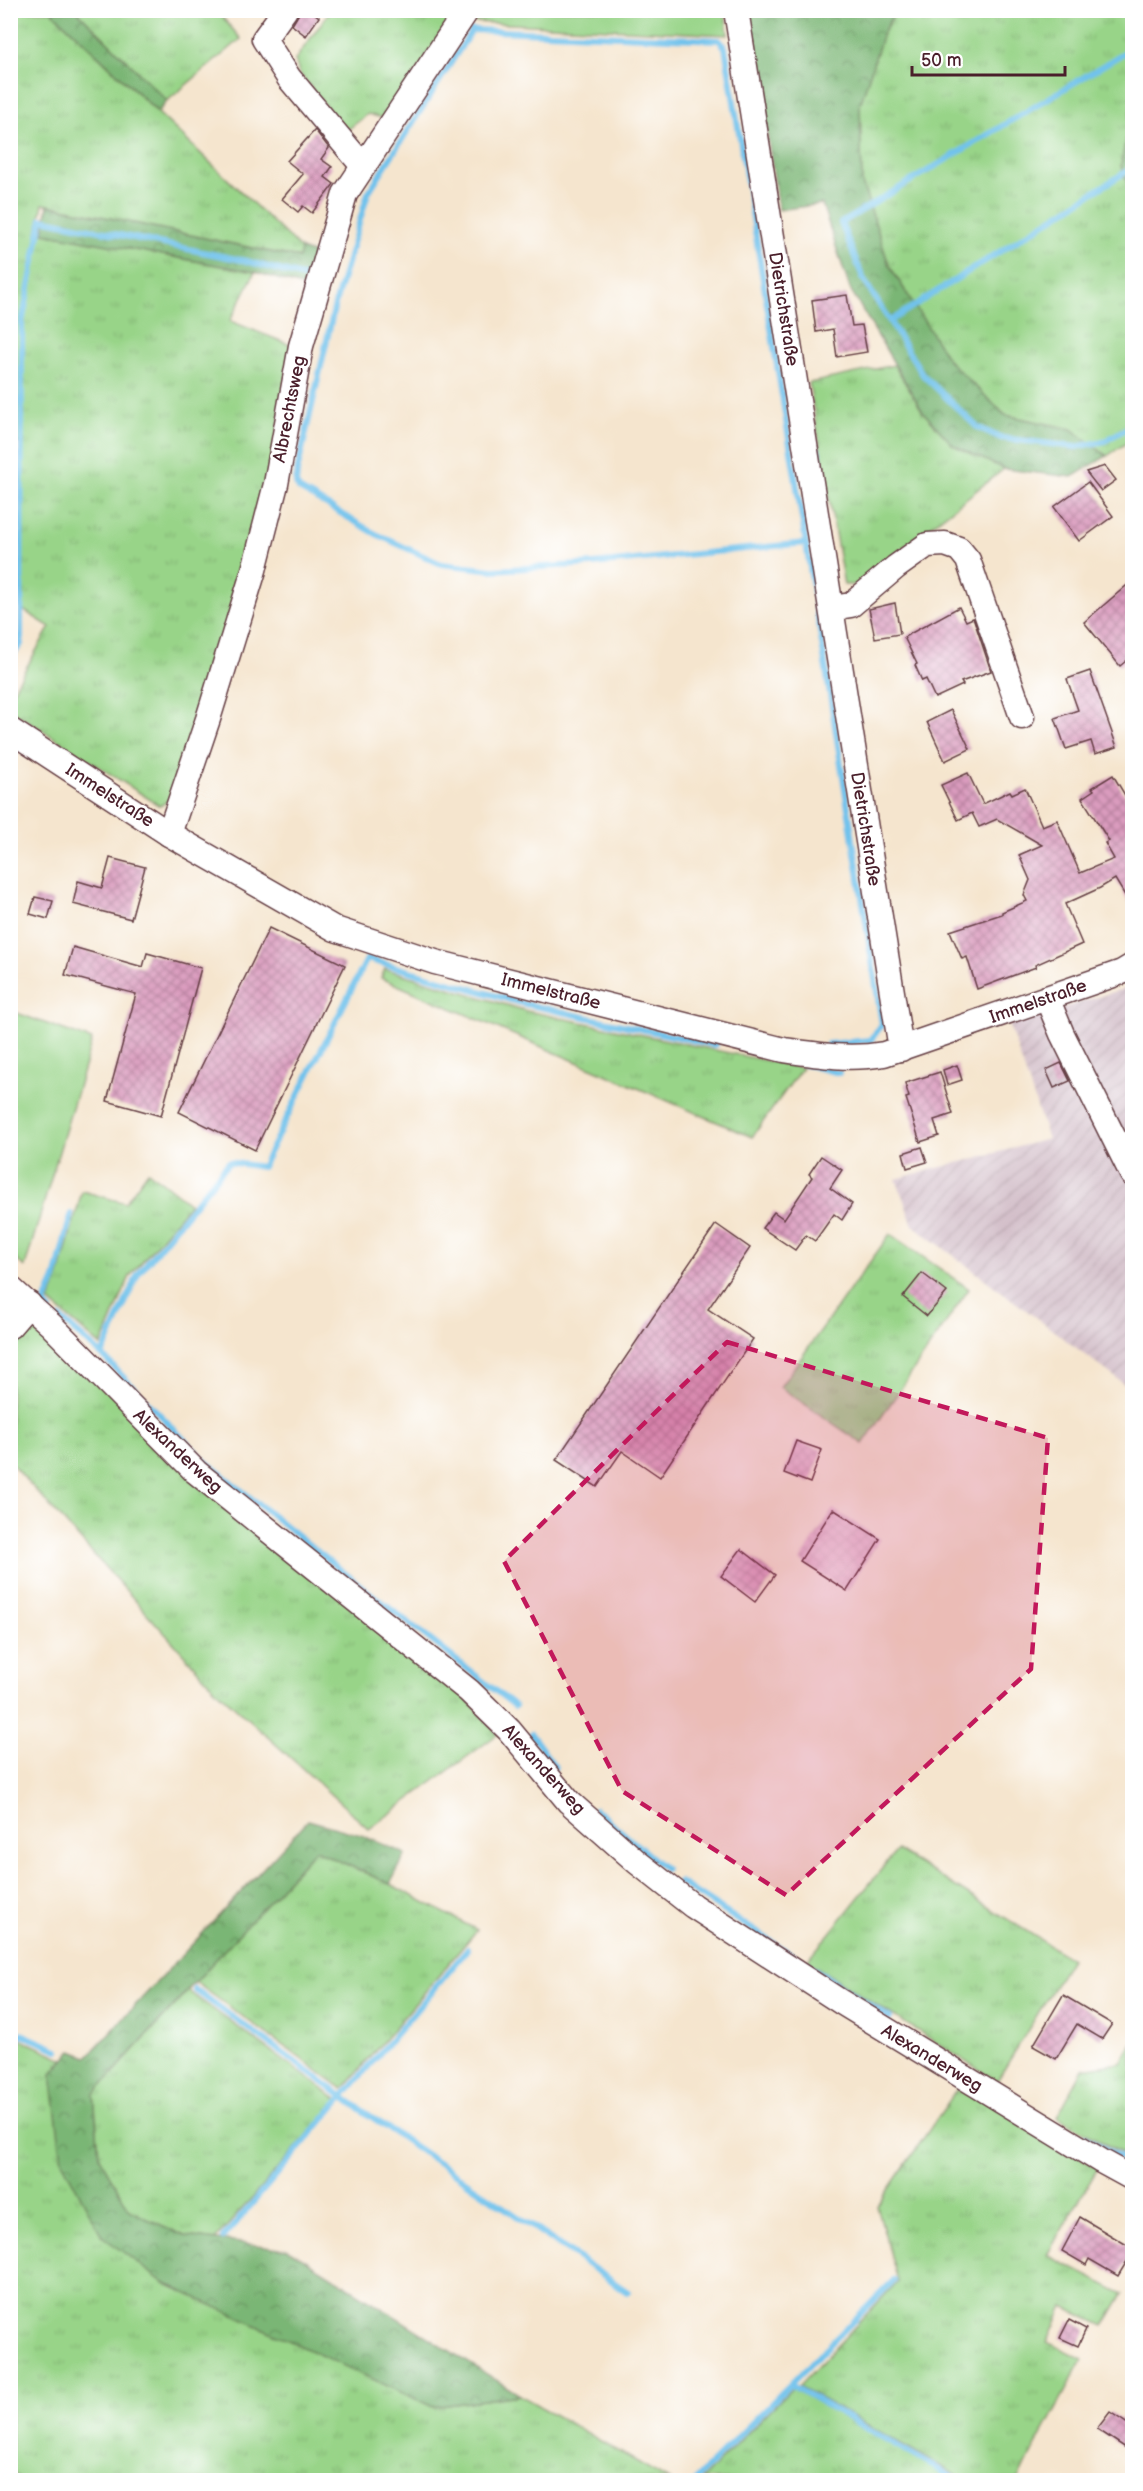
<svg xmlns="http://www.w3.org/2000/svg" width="1143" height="2491" font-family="'Balsamiq Sans',sans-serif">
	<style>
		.industrial { fill: url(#industrial-furrows) }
		.grass { fill: url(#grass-tufts); stroke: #717a5a; stroke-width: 1.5 }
		.forest { fill: url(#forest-crowns); stroke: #626a50; stroke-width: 1.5 }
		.green { fill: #98d488; stroke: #717a5a; stroke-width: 1.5 }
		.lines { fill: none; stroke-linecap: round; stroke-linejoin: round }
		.stream { stroke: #71c2ec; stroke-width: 6 }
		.building { fill: url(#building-cross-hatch) }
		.minor-casing { stroke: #643d43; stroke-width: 27 }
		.minor { stroke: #fff; stroke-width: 24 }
		.marked { fill: #c2185b; fill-opacity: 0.2; stroke: #c2185b; stroke-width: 4.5; stroke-dasharray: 12 8; stroke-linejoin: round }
		.labels { text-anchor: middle; stroke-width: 5; stroke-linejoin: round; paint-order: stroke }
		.street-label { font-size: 18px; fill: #4a1f2b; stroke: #fff }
	</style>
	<defs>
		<pattern id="industrial-furrows" width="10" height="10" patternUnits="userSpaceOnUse" patternTransform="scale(1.5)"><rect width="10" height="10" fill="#d2bdc8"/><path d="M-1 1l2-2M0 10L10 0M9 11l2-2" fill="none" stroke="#b6a2ac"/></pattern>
		<pattern id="grass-tufts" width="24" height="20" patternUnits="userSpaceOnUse" patternTransform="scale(1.5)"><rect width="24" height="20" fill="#98d488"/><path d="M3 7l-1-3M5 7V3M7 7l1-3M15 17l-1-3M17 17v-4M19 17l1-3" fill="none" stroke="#84b676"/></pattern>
		<pattern id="forest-crowns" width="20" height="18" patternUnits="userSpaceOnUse" patternTransform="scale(1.5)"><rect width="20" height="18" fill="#7ab674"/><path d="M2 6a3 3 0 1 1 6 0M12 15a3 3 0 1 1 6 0" fill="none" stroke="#66935f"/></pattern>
		<pattern id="building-cross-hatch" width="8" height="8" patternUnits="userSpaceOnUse" patternTransform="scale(1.5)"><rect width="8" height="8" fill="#da9bbe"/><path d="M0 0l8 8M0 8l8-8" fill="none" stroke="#b37e9b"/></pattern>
	</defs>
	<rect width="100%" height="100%" fill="#fff"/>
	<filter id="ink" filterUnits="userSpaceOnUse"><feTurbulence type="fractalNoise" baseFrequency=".0167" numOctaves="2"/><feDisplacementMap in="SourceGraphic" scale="12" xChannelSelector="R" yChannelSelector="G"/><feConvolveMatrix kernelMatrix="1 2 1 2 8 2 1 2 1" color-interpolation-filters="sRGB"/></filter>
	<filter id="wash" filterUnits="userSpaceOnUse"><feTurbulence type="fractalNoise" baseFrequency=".008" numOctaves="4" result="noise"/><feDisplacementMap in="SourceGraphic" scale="24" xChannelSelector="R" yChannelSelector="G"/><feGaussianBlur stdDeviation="1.35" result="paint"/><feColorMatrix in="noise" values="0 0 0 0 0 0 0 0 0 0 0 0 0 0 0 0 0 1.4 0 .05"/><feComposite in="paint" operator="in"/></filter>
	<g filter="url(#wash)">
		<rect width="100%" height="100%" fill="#f5e5ce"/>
		<path class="industrial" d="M1132,983V1390L913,1225L896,1179L1048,1139L1009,1025L1123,989Z"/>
		<g class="grass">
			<path d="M10,11H51L301,249L300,258L43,204L37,232L255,272L230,321L291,345L269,484L174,797L160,806L11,710V694L50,627L20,608V444L10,440Z"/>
			<path d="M77,11H217L241,39L167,101Z"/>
			<path d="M330,11H459L389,120L368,114L346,131L299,73L295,60Z"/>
			<path d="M897,11H1132V103L1121,166L1132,197V439L1107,456L1071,429L1005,415L949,361L889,265L862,183L860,105L884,30Z"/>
			<path d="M894,365L923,412L953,445L1004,469L855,585H844L809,383Z"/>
			<path d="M385,969L527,1011L802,1068L752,1137L381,978Z"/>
			<path d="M148,1171L190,1204L130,1276L101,1346L49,1301L58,1279L82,1191L125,1203Z"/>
			<path d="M890,1234L969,1289L863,1444L780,1387Z"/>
			<path d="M24,1322L47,1328L463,1695L498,1734L369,1829L216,1690L11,1463L10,1338Z"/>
			<path d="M315,1850L390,1884L477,1930L343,2089L195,1982Z"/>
			<path d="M897,1850L1071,1959L997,2081L807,1961Z"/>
			<path d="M188,1991L338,2100L215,2240L185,2236L130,2211L99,2156L94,2094Z"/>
			<path d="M11,2035L64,2059L51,2075L103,2236L433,2407L520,2395L669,2480H21L11,2470Z"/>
			<path d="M1132,2043V2159L1057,2117L1083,2069L1121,2063Z"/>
			<path d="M960,2085L1098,2168L1047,2255L1123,2294L1104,2326L1063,2307L1047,2342L1083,2359L1017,2480H965L799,2386L898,2281L877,2206Z"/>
			<path d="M792,2388L954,2480H701Z"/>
		</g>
		<g class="forest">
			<path d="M51,11H77L167,101L158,112Z"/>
			<path d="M748,11H897L884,30L860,105L862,183L889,265L949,361L1005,415L1071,429L1107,456L1072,477L1004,469L953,445L923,412L850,289L822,204L779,210Z"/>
			<path d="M1132,103V197L1121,166Z"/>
			<path d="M48,205L299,258L301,249L320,256L311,289L255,272L43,233Z"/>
			<path d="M308,1820L361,1835L406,1854L390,1884L315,1850L94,2094L99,2156L130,2211L185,2236L288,2249L520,2395L433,2407L164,2283L102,2236L62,2161L51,2074L72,2051L87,2057Z"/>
		</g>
		<g class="green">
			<path d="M480,10H725L728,35L473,22Z"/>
			<path d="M11,1011L92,1040L25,1267L11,1256Z"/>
		</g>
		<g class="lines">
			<g class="stream">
				<path d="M1132,48L841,223L864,280L923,375L977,427L1001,438L1076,447L1105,441L1132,425"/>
				<path d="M890,321L1132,168"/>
				<path d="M818,450L823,480"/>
				<path d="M806,543L593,564L493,570L441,564L376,534L299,489L296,484L297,472L335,304L368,193L472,30L719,40L725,47L806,543L882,1024L871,1040L828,1044"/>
				<path d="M10,659L21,644L22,323L42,219L246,261L304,277"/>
				<path d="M804,1064L839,1073"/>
				<path d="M50,1309L44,1304L55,1279L71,1214"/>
				<path d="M60,1318L102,1355L205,1461L323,1556L515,1706"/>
				<path d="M102,1355L138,1274L229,1162L262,1167L367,959L525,1004L715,1045"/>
				<path d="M531,1734L555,1767"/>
				<path d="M595,1809L665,1869"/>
				<path d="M679,1882L890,2018"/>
				<path d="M195,1990L360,2109L628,2292"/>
				<path d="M10,2029L58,2050"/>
				<path d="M1086,2138L1132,2164"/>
				<path d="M223,2238L468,1949"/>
				<path d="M791,2385L957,2480"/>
				<path d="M695,2480L894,2280"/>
			</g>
		</g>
		<g id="blocks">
			<g class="building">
				<path d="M301,10H310L319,17L306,36L292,25Z"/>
				<path d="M315,130L329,148L321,159L332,167L325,177L334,184L312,213L303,206L298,212L282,199L303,174L287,161Z"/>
				<path d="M847,295L852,326L862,325L867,352L837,357L833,329L816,332L812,300Z"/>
				<path d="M1105,466L1116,480L1101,491L1086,472Z"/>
				<path d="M1088,482L1113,516L1079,541L1054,507Z"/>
				<path d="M1132,581V656L1120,666L1084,622Z"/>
				<path d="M895,603L900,634L875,638L869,609Z"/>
				<path d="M959,607L966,621L973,618L974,620L991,671L961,682L963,685L935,698L926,679L922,681L915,665L917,664L904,637Z"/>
				<path d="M1090,671L1117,747L1095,754L1091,741L1066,749L1055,718L1078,710L1067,679Z"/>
				<path d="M951,710L970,749L945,761L927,722Z"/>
				<path d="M968,773L983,804L1010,791L1012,794L1025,788L1042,826L1057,820L1080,873L1114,859L1105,843L1109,841L1082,798L1094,790L1092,788L1113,775L1132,807V907L1115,879L1100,888L1065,904L1082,944L1035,965L1036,967L977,989L967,957L962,959L950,931L1002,914V912L1027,901L1024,895L1030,880L1019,855L1042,845L997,819L979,827L972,813L958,820L941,785Z"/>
				<path d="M110,858L145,867L131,919L73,904L78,881L102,888Z"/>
				<path d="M35,897L53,901L48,919L30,914Z"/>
				<path d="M269,928L345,965L255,1150L179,1112Z"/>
				<path d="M73,947L143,967L147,953L201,968L161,1116L107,1101L136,994L65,975Z"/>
				<path d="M1061,1063L1070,1081L1054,1088L1046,1070Z"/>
				<path d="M957,1065L962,1080L947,1085L943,1070Z"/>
				<path d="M940,1072L953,1114L934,1120L939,1136L920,1142L906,1098L909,1097L905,1083Z"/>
				<path d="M922,1147L927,1162L907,1168L903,1153Z"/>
				<path d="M821,1156L842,1170L830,1188L852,1204L842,1220L834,1214L815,1241L806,1235L795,1250L762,1228L774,1212L784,1219L812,1177L809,1174Z"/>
				<path d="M716,1224L750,1248L708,1309L753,1339L660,1477L622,1451L597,1487L556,1460Z"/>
				<path d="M922,1273L947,1292L927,1316L903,1297Z"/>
				<path d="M796,1441L822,1450L810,1483L784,1473Z"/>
				<path d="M833,1509L880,1539L847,1591L800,1561Z"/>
				<path d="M741,1549L775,1575L755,1602L721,1576Z"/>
				<path d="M1063,1995L1112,2024L1102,2039L1077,2024L1056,2059L1033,2046Z"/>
				<path d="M1080,2217L1132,2248V2253L1118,2276L1089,2259L1086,2265L1062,2251Z"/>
				<path d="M1069,2320L1086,2329L1078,2346L1060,2338Z"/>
				<path d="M1110,2412L1132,2427V2452L1097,2429Z"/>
			</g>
		</g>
	</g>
	<g filter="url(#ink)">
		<use href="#blocks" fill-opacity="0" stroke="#643d43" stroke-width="1.5"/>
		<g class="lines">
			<defs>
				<g id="minor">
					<path d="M285,10L264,39L289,78L363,166"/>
					<path d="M736,10L901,1049"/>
					<path d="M832,608L851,605L896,567L927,545L945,544L959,549L968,560L1022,717"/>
					<path d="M10,730L169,834L335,929L435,962L784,1050C818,1055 850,1060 884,1054L1122,972L1132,966"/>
					<path d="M169,834L208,719L254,570L276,484L301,346L345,194L467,10"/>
					<path d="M1047,998L1062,1034L1132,1174"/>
					<path d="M10,1288L51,1325L196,1472L469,1691L509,1730L569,1802L637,1862L693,1906L841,2002L1101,2161L1132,2178"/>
					<path d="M10,1326L29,1304"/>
				</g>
			</defs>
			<use href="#minor" class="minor-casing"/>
			<use href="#minor" class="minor"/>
		</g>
	</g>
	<path class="marked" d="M727,1342L1048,1438L1031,1669L786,1895L622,1791L504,1561Z"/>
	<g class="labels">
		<g class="street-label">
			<text transform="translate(784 309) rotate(81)" y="6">Dietrichstraße</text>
			<text transform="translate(289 409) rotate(-79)" y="6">Albrechtsweg</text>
			<text transform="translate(110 795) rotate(33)" y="6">Immelstraße</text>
			<text transform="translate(866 829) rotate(81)" y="6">Dietrichstraße</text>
			<text transform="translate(551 991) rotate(14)" y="6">Immelstraße</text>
			<text transform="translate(1038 1001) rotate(-19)" y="6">Immelstraße</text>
			<text transform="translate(178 1451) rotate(43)" y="6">Alexanderweg</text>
			<text transform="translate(544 1769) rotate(48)" y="6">Alexanderweg</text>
			<text transform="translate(932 2058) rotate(31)" y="6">Alexanderweg</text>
		</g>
	</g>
	<rect width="1143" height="2491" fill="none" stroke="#fff" stroke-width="36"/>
	<path d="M912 66v9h153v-9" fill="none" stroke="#4a1f2b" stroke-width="3"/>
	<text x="921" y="66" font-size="18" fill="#4a1f2b" stroke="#ffffff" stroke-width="4.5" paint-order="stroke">50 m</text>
</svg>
